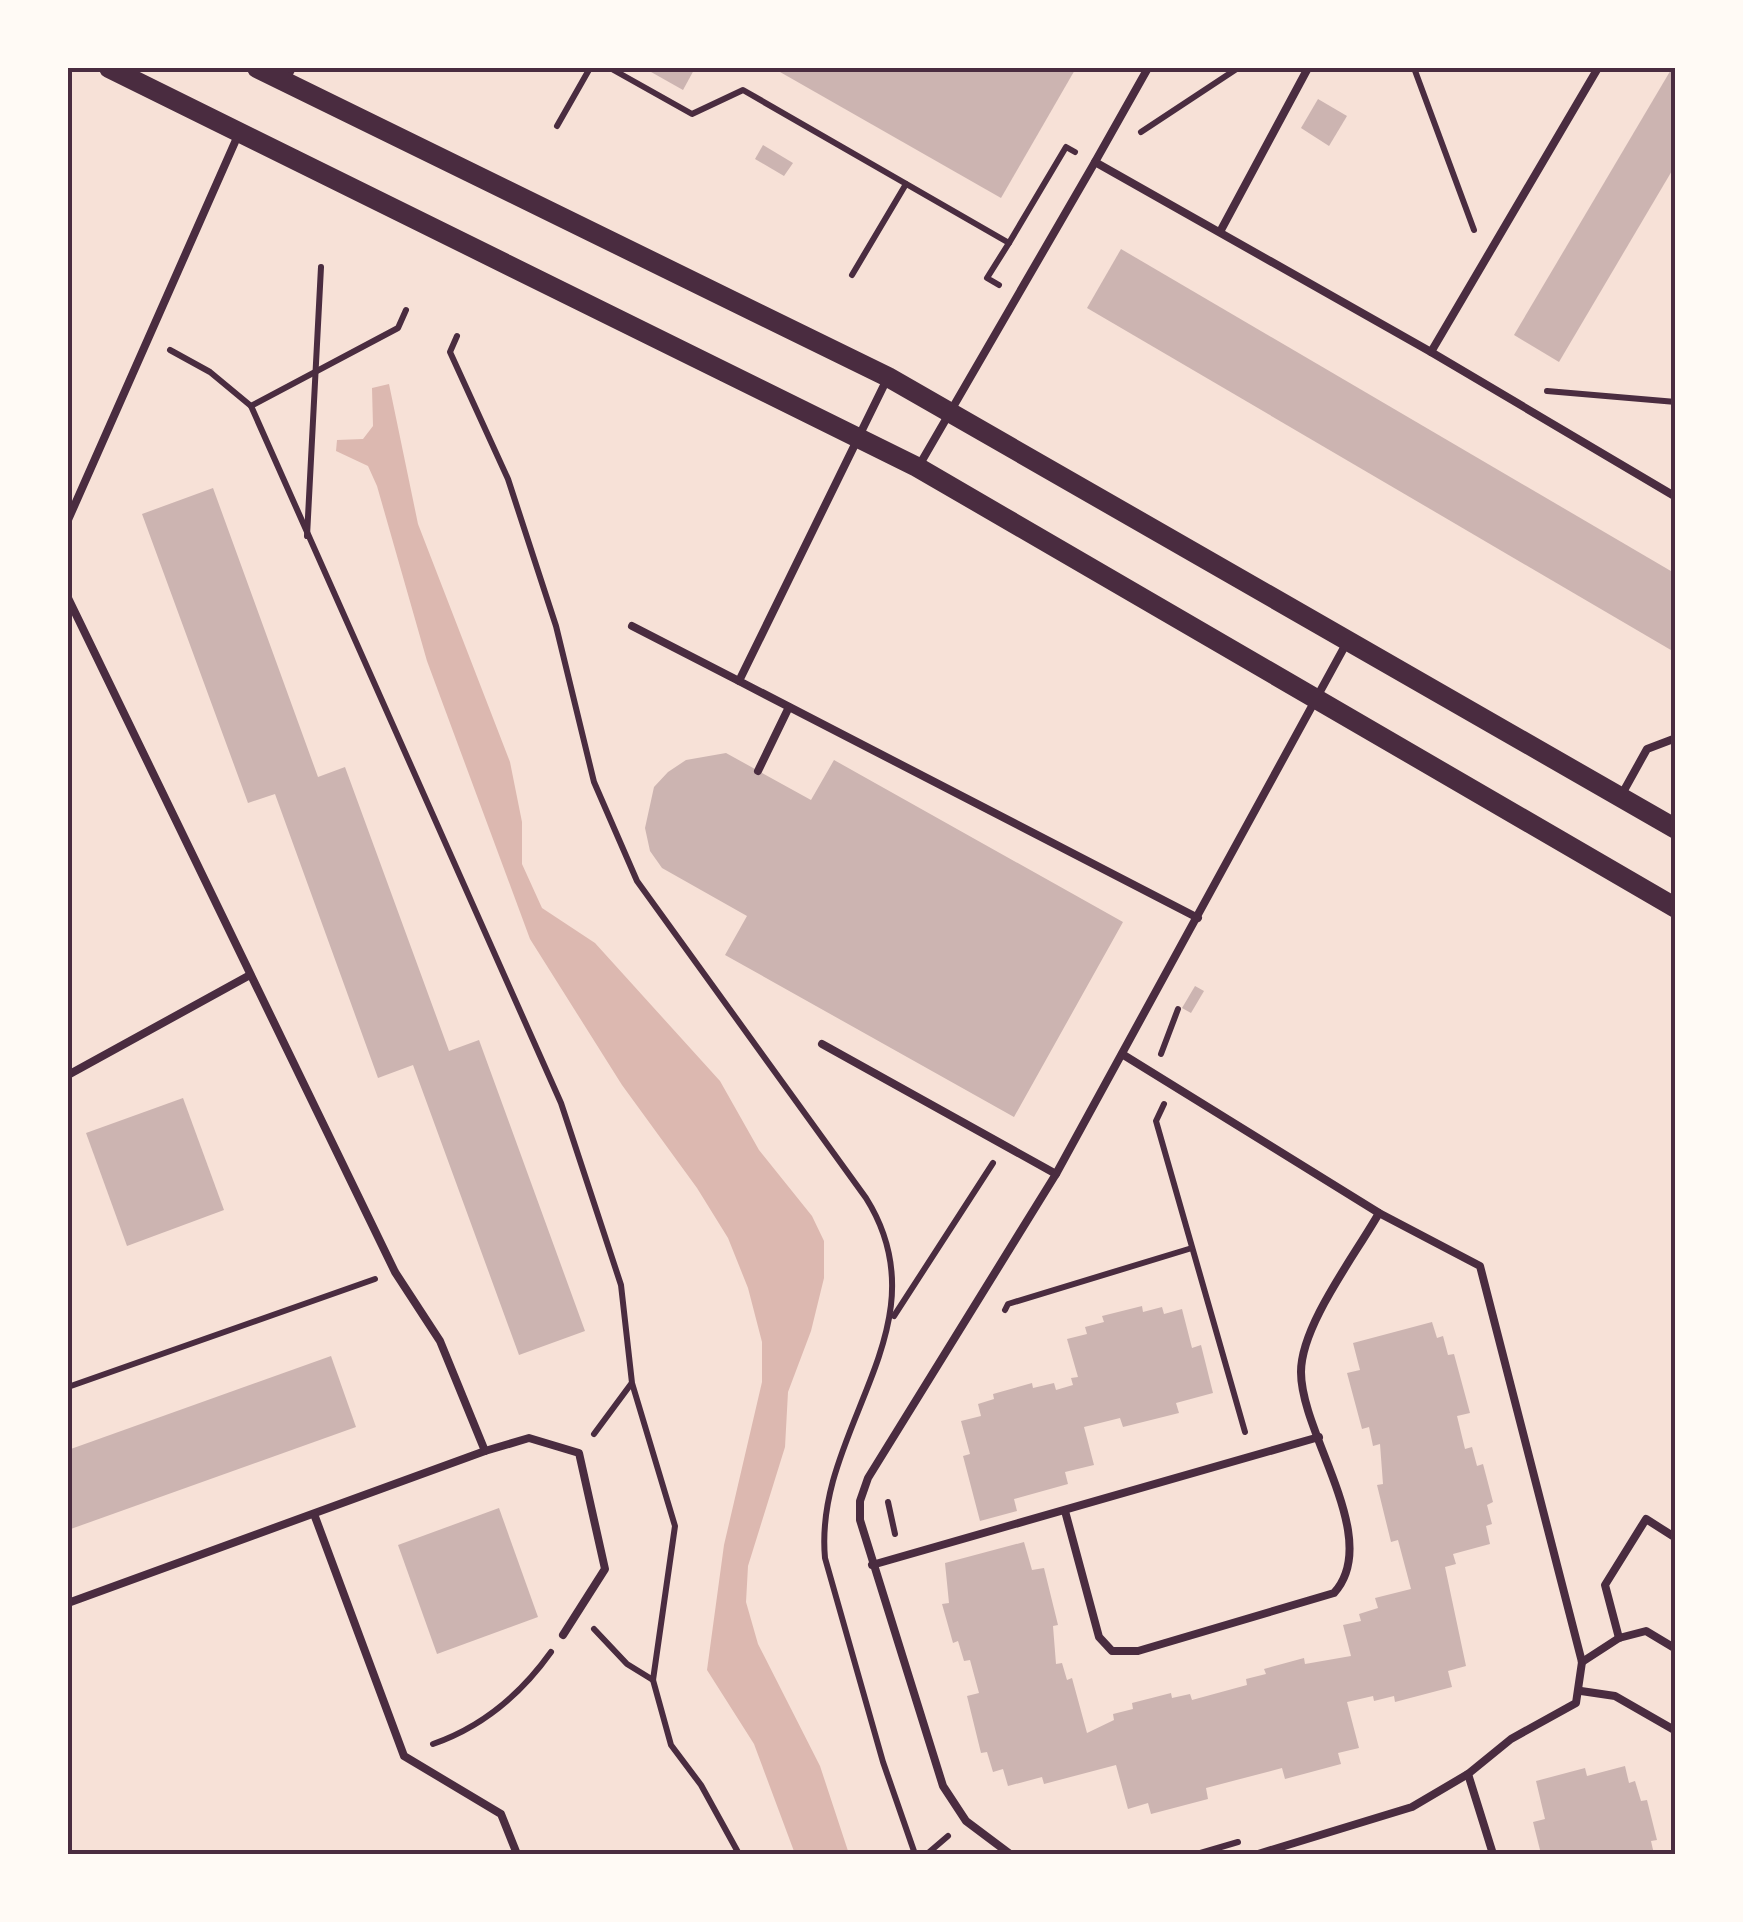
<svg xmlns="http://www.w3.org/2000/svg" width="1743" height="1922" font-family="'Sofia Sans Condensed',sans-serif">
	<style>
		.water { fill: #dcb8b0 }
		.building { fill: #ccb4b1 }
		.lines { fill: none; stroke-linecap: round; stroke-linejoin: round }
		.path { stroke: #4a2c40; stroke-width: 6 }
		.service { stroke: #4a2c40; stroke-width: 8 }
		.secondary { stroke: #4a2c40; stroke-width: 20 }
		.neatline { fill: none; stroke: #4a2c40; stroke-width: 4 }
	</style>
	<rect width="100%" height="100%" fill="#f7e1d7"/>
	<path class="water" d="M389,384L418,524L510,762L522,822V864L542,908L595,943L720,1081L759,1150L812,1216L824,1241V1278L811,1331L788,1392L785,1447L748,1566L746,1602L758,1644L820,1766L849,1854H795L754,1744L707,1670L724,1545L762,1382V1342L748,1288L728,1238L697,1188L622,1085L530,939L427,661L377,486L368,466L336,451L337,440L363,439L373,426L372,388Z"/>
	<g class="building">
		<path d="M644,68H695L683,90Z"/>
		<path d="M773,68H1076L1001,198Z"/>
		<path d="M1672,68H1676V164L1559,362L1514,335Z"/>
		<path d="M1318,99L1347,116L1329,146L1301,128Z"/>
		<path d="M763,145L793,163L784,176L755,159Z"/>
		<path d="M1121,249L1676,574V653L1087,308Z"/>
		<path d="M213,488L318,777L345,767L449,1051L479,1040L585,1331L519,1355L413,1065L378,1078L275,794L248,803L142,514Z"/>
		<path d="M726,753L811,800L834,760L1123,922L1014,1117L725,955L747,916L662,868L650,851L645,828L654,787L668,772L686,760Z"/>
		<path d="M1195,986L1204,991L1191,1013L1182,1008Z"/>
		<path d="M183,1098L224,1210L127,1246L86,1133Z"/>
		<path d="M1142,1306L1143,1312L1162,1307L1164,1314L1182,1309L1192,1348L1201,1345L1213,1393L1176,1403L1179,1413L1123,1427L1120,1418L1084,1427L1094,1465L1065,1472L1068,1484L1014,1499L1017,1511L980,1521L963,1456L970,1454L961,1421L981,1416L978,1404L994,1399L993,1394L1032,1383L1033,1388L1054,1383L1056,1390L1073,1385L1071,1378L1078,1377L1067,1339L1087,1334L1085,1327L1104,1322L1102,1316Z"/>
		<path d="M1432,1322L1437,1338L1443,1336L1448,1355L1454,1354L1470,1413L1457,1416L1465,1449L1472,1447L1477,1466L1483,1464L1493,1502L1487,1505L1492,1524L1486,1526L1490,1544L1453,1554L1456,1564L1445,1567L1466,1666L1448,1671L1452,1687L1395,1702L1394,1696L1374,1701L1373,1696L1347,1702L1359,1748L1338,1753L1341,1764L1285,1779L1282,1768L1206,1788L1208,1799L1151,1814L1148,1803L1128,1809L1116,1765L1044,1784L1042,1777L1008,1786L1003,1769L993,1772L987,1752L981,1753L967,1696L979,1693L970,1660L964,1661L958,1641L953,1643L942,1604L949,1603L945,1563L1024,1542L1032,1570L1044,1568L1058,1625L1053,1626L1056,1664L1062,1663L1067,1680L1072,1678L1087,1733L1114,1720L1113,1714L1133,1709L1132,1703L1171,1693L1172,1698L1190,1694L1192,1700L1247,1685L1246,1679L1266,1674L1264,1669L1304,1658L1305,1664L1351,1656L1343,1625L1361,1621L1359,1614L1378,1608L1375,1598L1411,1589L1398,1540L1391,1542L1377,1485L1383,1484L1380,1444L1373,1446L1369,1427L1362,1429L1347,1373L1360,1370L1353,1343Z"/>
		<path d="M331,1356L356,1427L68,1530V1450Z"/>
		<path d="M499,1508L538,1617L437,1654L398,1545Z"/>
		<path d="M1625,1766L1629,1783L1635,1781L1641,1801L1647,1800L1657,1840L1651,1841L1654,1854H1541L1533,1822L1545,1819L1536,1781L1585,1768L1587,1776Z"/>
	</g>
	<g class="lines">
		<g class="path">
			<path d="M610,68L692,114L743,90L1009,243L1066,147L1075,152"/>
			<path d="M1414,68L1474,230"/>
			<path d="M557,126L590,68"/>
			<path d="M1141,132L1238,68"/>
			<path d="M852,275L906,184"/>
			<path d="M999,285L987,278L1009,243"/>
			<path d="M457,336L450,352L508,479L556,626L594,782L637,881L866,1198C947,1327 813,1428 825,1558L883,1762L915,1854"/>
			<path d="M170,350L210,372L251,406L561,1103L621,1285L632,1383L675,1526L653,1680L671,1745L701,1785L739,1854"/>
			<path d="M1547,391L1676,402"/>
			<path d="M251,406L398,328L406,310"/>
			<path d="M307,536L321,267"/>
			<path d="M1161,1054L1178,1009"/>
			<path d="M1164,1104L1156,1121L1245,1432"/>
			<path d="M1005,1310L1008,1304L1192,1248"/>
			<path d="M894,1316L993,1163"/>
			<path d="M68,1387L375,1279"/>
			<path d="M594,1434L631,1384"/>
			<path d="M888,1502L895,1534"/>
			<path d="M594,1629L627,1664L653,1680"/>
			<path d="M433,1744C482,1727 521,1694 551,1652"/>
			<path d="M927,1854L948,1836"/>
			<path d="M1197,1854L1238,1842"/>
		</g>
		<g class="service">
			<path d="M285,81L292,68"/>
			<path d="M1095,162L1148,68"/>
			<path d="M1221,230L1308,68"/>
			<path d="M1431,352L1676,497"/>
			<path d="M888,377L739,681L1198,918"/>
			<path d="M920,464L1095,162L1431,352L1598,68"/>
			<path d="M68,520L239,133"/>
			<path d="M68,598L395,1272L440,1341L485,1451L68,1603"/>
			<path d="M632,626L739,681"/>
			<path d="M758,771L789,707"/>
			<path d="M1622,794L1647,749L1676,738"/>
			<path d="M822,1044L1056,1174"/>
			<path d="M1122,1054L1379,1213L1480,1266L1582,1662L1576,1703L1511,1739L1468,1774L1412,1807L1258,1854"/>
			<path d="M68,1075L250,975"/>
			<path d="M485,1451L529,1438L579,1453L605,1569L563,1635"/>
			<path d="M1065,1511L1099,1637L1112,1651H1138L1334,1593C1383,1539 1301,1435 1301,1372C1301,1325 1356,1254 1379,1213"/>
			<path d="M314,1514L404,1756L501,1814L517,1854"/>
			<path d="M872,1565L1319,1437"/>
			<path d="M1619,1638L1605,1585L1646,1519L1676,1538"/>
			<path d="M1582,1662L1619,1638L1646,1631L1676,1649"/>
			<path d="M1581,1691L1615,1696L1676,1731"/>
			<path d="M1468,1774L1493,1854"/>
			<path d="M1010,1854L966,1821L943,1786L860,1520V1501L868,1478L1056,1174L1346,644"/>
		</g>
		<g class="secondary">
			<path d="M109,68L917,467L1676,908"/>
			<path d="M257,68L888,377L1676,829"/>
		</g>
	</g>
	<rect width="1743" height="1922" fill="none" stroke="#fffaf5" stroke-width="140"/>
	<rect x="70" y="70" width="1603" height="1782" class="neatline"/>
</svg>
